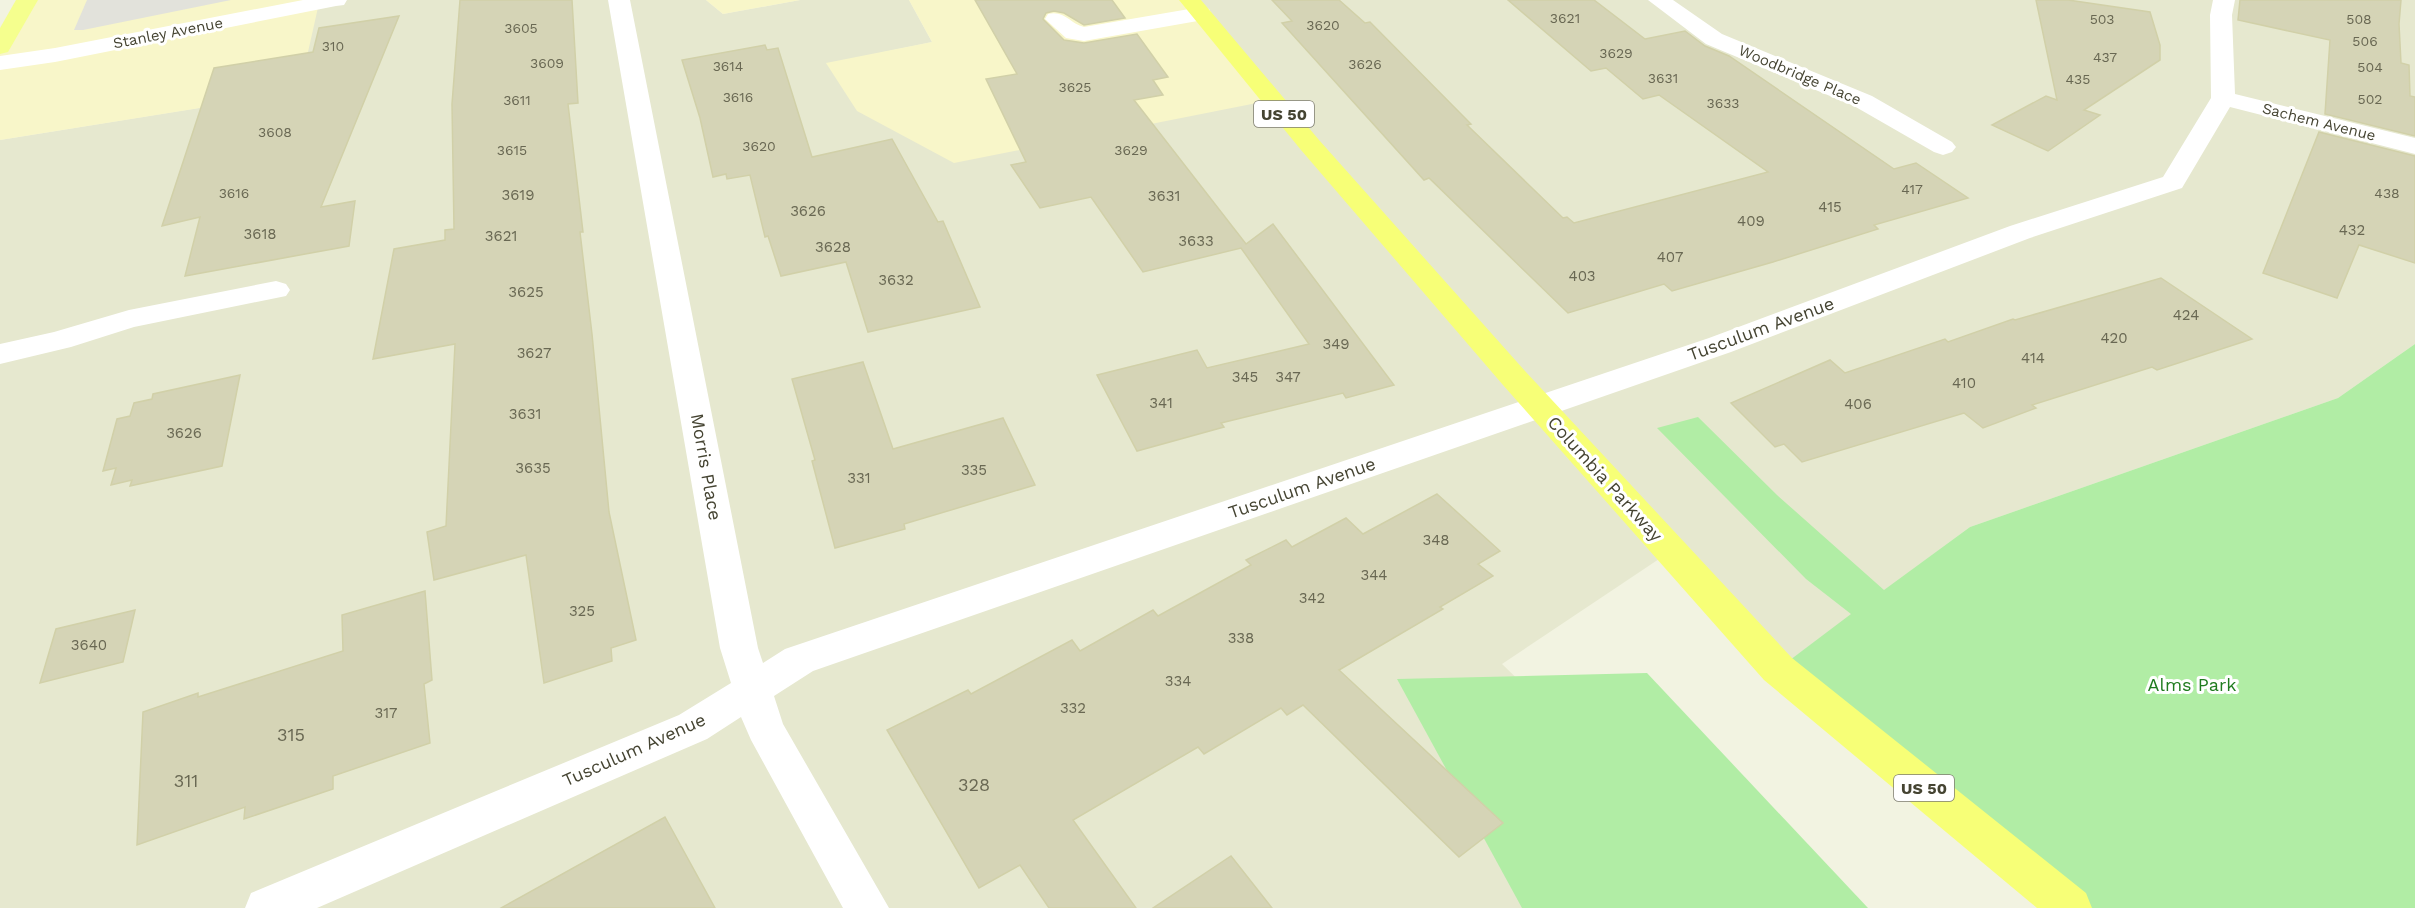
<svg xmlns="http://www.w3.org/2000/svg" width="2415" height="908" font-family="'Work Sans',sans-serif">
	<style>
		.residential { fill: #e6e8cf }
		.commercial { fill: #f8f6c9 }
		.green { fill: #b1eda5 }
		.parking { fill: #e2e2db }
		.building { fill: #d5d4b6; stroke: #d1d0a8; stroke-width: 1.5 }
		.lines { fill: none; stroke-linecap: round; stroke-linejoin: round }
		.service { fill: #fff; fill-rule: evenodd }
		.minor { fill: #fff; fill-rule: evenodd }
		.tertiary { fill: #fff; fill-rule: evenodd }
		.primary { fill: #f5ff8e; fill-rule: evenodd }
		.trunk { fill: #f7ff77; fill-rule: evenodd }
		.labels { text-anchor: middle; stroke-width: 6; stroke-linejoin: round; paint-order: stroke }
		.far-number-label { font-size: 14px; fill: #696853 }
		.far-street-label { font-size: 15px; fill: #454432; stroke: #fff }
		.number-label { font-size: 15px; fill: #696853 }
		.shield { fill: #fff; stroke: #7d7c70; stroke-width: 1.5 }
		.shield-label { font-size: 16px; font-weight: bold; fill: #454432 }
		.street-label { font-size: 18px; fill: #454432; stroke: #fff }
		.park-label { font-size: 18px; fill: #207c1f; stroke: #fff }
		.near-number-label { font-size: 18px; fill: #696853 }
	</style>
	<rect width="100%" height="100%" fill="#f2f3e1"/>
	<path class="residential" d="M336,0H706L723,14L800,0H909L932,42L826,64L1190,0H2415V344L2338,398L1970,527L1778,669L1671,551L1502,664L1753,908H0V140L298,92L315,4Z"/>
	<g class="commercial">
		<path d="M27,0H330L319,3L299,92L0,140V47Z"/>
		<path d="M706,0H800L723,14Z"/>
		<path d="M909,0H1189L1272,100L954,163L857,111L826,63L932,42Z"/>
	</g>
	<g class="green">
		<path d="M2415,344V908H2068L1778,669L1851,614L1806,579L1657,428L1698,417L1777,495L1884,590L1970,527L2338,398Z"/>
		<path d="M1647,673L1868,908H1522L1397,679Z"/>
	</g>
	<path class="parking" d="M87,0H231L83,30H74Z"/>
	<g class="building">
		<path d="M460,0H572L578,103L568,104L583,232H580L592,334L609,512L636,640L611,648L612,661L544,683L526,555L434,580L427,532L446,526L455,344L373,359L394,249L445,240V230L454,229L452,104Z"/>
		<path d="M975,0H1112L1125,18L1084,25L1064,13L1054,11L1046,13L1043,19L1064,40L1084,43L1137,34L1168,77L1153,80L1163,95L1134,100L1246,244L1273,224L1394,385L1346,398L1343,393L1221,423L1224,427L1137,451L1097,375L1197,350L1207,368L1309,344L1241,248L1143,272L1091,197L1040,208L1011,165L1026,162L986,79L1017,74Z"/>
		<path d="M1272,0H1339L1365,23L1370,22L1471,124L1467,125L1563,218L1567,217L1574,223L1768,172L1659,95L1643,99L1606,68L1591,71L1508,0H1594L1645,39L1685,31L1705,46L1729,56L1894,169L1916,163L1968,198L1874,225L1878,229L1773,262L1672,291L1664,284L1568,313L1429,178L1424,180L1282,23L1292,21Z"/>
		<path d="M2036,0H2068L2150,12L2160,45V60L2084,110L2100,115L2048,151L1992,125L2046,96L2057,100Z"/>
		<path d="M2240,0H2401L2399,24L2401,63L2409,65L2410,96L2415,97V136L2325,114L2330,40L2238,20Z"/>
		<path d="M399,16L321,207L355,201L349,246L185,276L200,217L162,226L214,68L313,52L319,28Z"/>
		<path d="M765,45L767,50L778,48L812,157L892,139L938,222L943,221L980,307L868,332L846,262L781,276L768,236L765,237L750,175L727,179L726,174L713,177L700,118L682,60Z"/>
		<path d="M2319,132L2415,156V263L2359,245L2337,298L2263,273Z"/>
		<path d="M2161,278L2252,339L2157,370L2152,367L2032,405L2036,408L1983,428L1964,413L1802,462L1784,444L1775,447L1731,403L1830,360L1845,373L1945,339L1948,342L2013,319L2015,320Z"/>
		<path d="M863,362L893,449L1003,418L1035,485L904,524L905,529L835,548L812,461L815,460L792,379Z"/>
		<path d="M240,375L222,466L130,486L132,480L111,485L116,468L103,471L117,419L130,416L134,403L152,399L153,394Z"/>
		<path d="M1437,494L1500,551L1478,564L1493,576L1440,607L1443,609L1339,670L1503,823L1459,857L1303,705L1287,715L1281,708L1204,754L1198,747L1073,820L1136,908H1049L1020,865L979,888L887,730L968,690L971,694L1072,640L1080,651L1153,610L1158,616L1251,565L1246,560L1286,540L1292,547L1346,518L1363,534Z"/>
		<path d="M425,591L432,680L424,684L430,743L333,776V789L244,819L245,807L137,845L143,712L198,693V697L343,651L342,615Z"/>
		<path d="M135,610L123,662L40,683L56,629Z"/>
		<path d="M665,817L715,908H501Z"/>
		<path d="M1231,856L1272,908H1153Z"/>
	</g>
	<g class="lines">
		<g class="service">
			<path d="M1201,7L1209,9L1212,14L1209,19L1084,41L1066,38L1045,19L1048,14C1065,10 1070,24 1084,27Z"/>
			<path d="M276,281L286,284L290,290L286,296L134,327L71,347L0,364V344L54,332L129,310Z"/>
		</g>
		<g class="minor">
			<path d="M608,0H630L758,648L763,663L785,649L1709,338L2010,226L2163,177L2211,98L2210,15L2213,0H2235L2232,15L2235,94L2415,138V154L2230,107L2182,188L2030,238L1731,352L813,671L774,696L783,724L889,908H843L751,740L741,717L707,739L317,908H245L251,893L679,715L731,683L720,648Z"/>
			<path d="M1648,0H1673L1722,34L1872,96L1952,142L1956,147L1952,152L1943,155L1934,152L1854,106L1706,44Z"/>
		</g>
		<path class="tertiary" d="M303,0H347L344,5L336,6L55,62L0,70V56L55,48Z"/>
		<path class="primary" d="M16,0H38L8,52L0,54V28Z"/>
		<path class="trunk" d="M1179,0H1201L1319,140L1525,371L1792,658L2086,893L2092,908H2037L1764,680L1503,385L1301,150Z"/>
	</g>
	<g class="labels">
		<g class="far-number-label">
			<text x="1565" y="23">3621</text>
			<text x="2102" y="24">503</text>
			<text x="2359" y="24">508</text>
			<text x="1323" y="30">3620</text>
			<text x="521" y="33">3605</text>
			<text x="2365" y="46">506</text>
			<text x="333" y="51">310</text>
			<text x="1616" y="58">3629</text>
			<text x="2105" y="62">437</text>
			<text x="547" y="68">3609</text>
			<text x="1365" y="69">3626</text>
			<text x="728" y="71">3614</text>
			<text x="2370" y="72">504</text>
			<text x="1663" y="83">3631</text>
			<text x="2078" y="84">435</text>
			<text x="1075" y="92">3625</text>
			<text x="738" y="102">3616</text>
			<text x="2370" y="104">502</text>
			<text x="517" y="105">3611</text>
			<text x="1723" y="108">3633</text>
			<text x="275" y="137">3608</text>
			<text x="759" y="151">3620</text>
			<text x="512" y="155">3615</text>
			<text x="1131" y="155">3629</text>
			<text x="1912" y="194">417</text>
			<text x="234" y="198">3616</text>
			<text x="2387" y="198">438</text>
		</g>
		<g class="far-street-label">
			<text transform="translate(168 33) rotate(-11)" y="5">Stanley Avenue</text>
			<text transform="translate(1800 75) rotate(23)" y="5">Woodbridge Place</text>
			<text transform="translate(2319 122) rotate(14)" y="5">Sachem Avenue</text>
		</g>
		<g class="number-label">
			<text x="518" y="200">3619</text>
			<text x="1164" y="201">3631</text>
			<text x="1830" y="212">415</text>
			<text x="808" y="216">3626</text>
			<text x="1751" y="226">409</text>
			<text x="2352" y="235">432</text>
			<text x="260" y="239">3618</text>
			<text x="501" y="241">3621</text>
			<text x="1196" y="246">3633</text>
			<text x="833" y="252">3628</text>
			<text x="1670" y="262">407</text>
			<text x="1582" y="281">403</text>
			<text x="896" y="285">3632</text>
			<text x="526" y="297">3625</text>
			<text x="2186" y="320">424</text>
			<text x="2114" y="343">420</text>
			<text x="1336" y="349">349</text>
			<text x="534" y="358">3627</text>
			<text x="2033" y="363">414</text>
			<text x="1245" y="382">345</text>
			<text x="1288" y="382">347</text>
			<text x="1964" y="388">410</text>
			<text x="1161" y="408">341</text>
			<text x="1858" y="409">406</text>
			<text x="525" y="419">3631</text>
			<text x="184" y="438">3626</text>
			<text x="533" y="473">3635</text>
			<text x="974" y="475">335</text>
			<text x="859" y="483">331</text>
			<text x="1436" y="545">348</text>
			<text x="1374" y="580">344</text>
			<text x="1312" y="603">342</text>
			<text x="582" y="616">325</text>
			<text x="1241" y="643">338</text>
			<text x="89" y="650">3640</text>
			<text x="1178" y="686">334</text>
			<text x="1073" y="713">332</text>
			<text x="386" y="718">317</text>
		</g>
		<g class="shield">
			<rect x="1254" y="101" width="60" height="26" rx="4.5"/>
			<rect x="1894" y="775" width="60" height="26" rx="4.5"/>
		</g>
		<g class="shield-label">
			<text x="1284" y="120">US 50</text>
			<text x="1924" y="794">US 50</text>
		</g>
		<g class="street-label">
			<text transform="translate(1761 329) rotate(-20)" y="6">Tusculum Avenue</text>
			<text transform="translate(706 467) rotate(80)" y="6">Morris Place</text>
			<text transform="translate(1605 479) rotate(48)" y="6">Columbia Parkway</text>
			<text transform="translate(1302 488) rotate(-19)" y="6">Tusculum Avenue</text>
			<text transform="translate(634 750) rotate(-24)" y="6">Tusculum Avenue</text>
		</g>
		<g class="park-label">
			<text x="2192" y="691">Alms Park</text>
		</g>
		<g class="near-number-label">
			<text x="291" y="741">315</text>
			<text x="186" y="787">311</text>
			<text x="974" y="791">328</text>
		</g>
	</g>
</svg>
